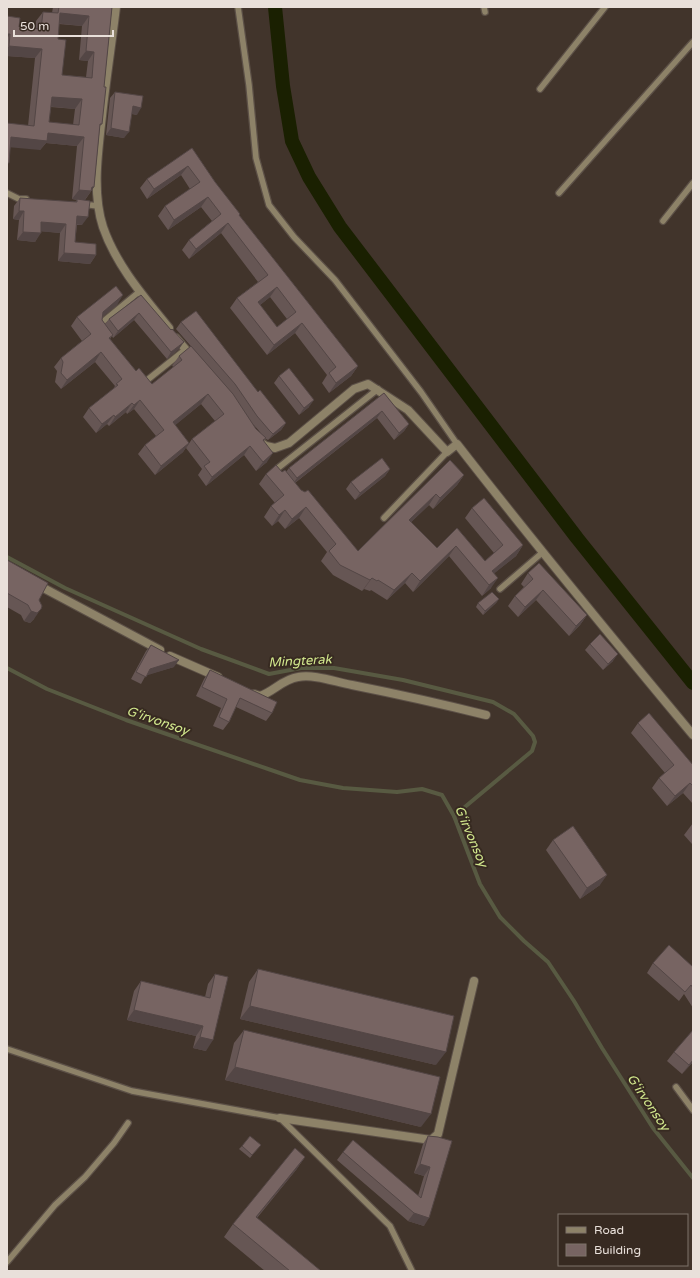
<svg xmlns="http://www.w3.org/2000/svg" width="700" height="1278" font-family="'Varela Round',sans-serif">
	<style>
		.lines { fill: none; stroke-linecap: round; stroke-linejoin: round }
		.stream { stroke: #585a42; stroke-width: 4 }
		.canal { stroke: #1a2001; stroke-width: 14 }
		.lane-casing { stroke: #5c5047; stroke-width: 8 }
		.street-casing { stroke: #5c5047; stroke-width: 10 }
		.lane { stroke: #8d8268; stroke-width: 5.5 }
		.street { stroke: #8d8268; stroke-width: 8 }
		.wall { fill: #665654; fill-rule: evenodd }
		.shaded-wall { fill: #534645 }
		.building { fill: #776462; stroke: #534645; fill-rule: evenodd }
		.labels { text-anchor: middle; stroke-width: 4; stroke-linejoin: round; paint-order: stroke }
		.water-label { font-size: 13px; font-style: italic; fill: #d2e88d; stroke: #372a21 }
	</style>
	<rect width="100%" height="100%" fill="#41342b"/>
	<g class="lines">
		<g class="stream">
			<path d="M7,557L65,588L201,649L269,674L301,668H334L403,680L493,702L514,714L527,729L533,736L535,742L532,751L454,816"/>
			<path d="M7,668L47,689L126,720L300,780L343,788L397,792L422,789L442,795L454,816L480,884L500,917L524,941L548,962L574,1001L602,1048L653,1128L693,1178"/>
		</g>
		<path class="canal" d="M275,7L283,86L292,141L309,177L340,227L577,538L693,683"/>
		<defs>
			<g id="lane">
				<path d="M238,7L249,85L256,158L269,205L294,237L335,280L421,392L457,444"/>
				<path d="M484,7L485,12"/>
				<path d="M540,89L605,7"/>
				<path d="M7,193L19,199H26"/>
				<path d="M559,193L693,42"/>
				<path d="M82,204L98,206"/>
				<path d="M663,221L693,183"/>
				<path d="M100,327V324L140,291"/>
				<path d="M143,381H146L186,349"/>
				<path d="M278,474L277,473L278,468L378,389"/>
				<path d="M384,518L447,452"/>
				<path d="M500,589L543,552"/>
				<path d="M7,1049L132,1091L280,1118L390,1226L412,1271"/>
				<path d="M676,1087L693,1110"/>
				<path d="M7,1262L55,1205L85,1177L114,1143L128,1123"/>
			</g>
			<g id="street">
				<path d="M116,7C112,40 107,73 103,107C99,145 91,190 103,227C116,265 144,297 169,328"/>
				<path d="M176,338L193,358"/>
				<path d="M260,442L266,446L275,448L289,443L354,389L368,384L408,410L447,452L457,444C534,543 613,639 693,735"/>
				<path d="M36,584L160,650"/>
				<path d="M170,656L218,677"/>
				<path d="M254,694L260,696C273,692 283,679 298,677C315,674 335,682 352,685C397,694 442,704 486,715"/>
				<path d="M280,1118L431,1140L438,1134L474,981"/>
			</g>
		</defs>
		<use href="#lane" class="lane-casing"/>
		<use href="#street" class="street-casing"/>
		<use href="#lane" class="lane"/>
		<use href="#street" class="street"/>
	</g>
	<g class="wall">
		<path d="M53,7H112L104,87L102,124L100,126L94,187L85,200L82,225H77L75,242L96,255L90,264L58,261L60,233L41,231L35,242L17,240L19,220L13,219L14,206L20,198L75,202L77,200L72,199L77,146L46,143L40,150L7,123L28,126L35,58L7,56V16L19,27L36,28V21L43,12L52,13ZM59,24L82,26L79,60L88,61L86,77L62,75L58,39ZM51,107L75,109L73,125L49,122Z"/>
		<path d="M115,92L137,115L132,114L124,138L106,135L110,98Z"/>
		<path d="M192,148L215,182L239,215L358,366L351,376L329,393L322,383L327,375L295,333L267,355L230,308L237,298L258,282L221,233L189,259L182,250L189,240L212,221L201,207L168,230L158,216L165,206L190,189L181,175L147,199L140,188L147,179ZM270,297L287,319L277,327L260,305Z"/>
		<path d="M141,295L179,349L167,359L134,320L113,338L112,336L110,339L136,371L152,384L174,367L172,366L179,356L233,394L230,391L176,329L181,322L258,392L286,423L281,430L268,440L266,439L264,441L267,462L256,471L244,455L206,486L198,475L202,469L186,448L192,439L215,421L201,404L175,425L189,443L183,452L155,475L138,454L145,445L156,436L134,409L127,414L126,412L109,426L107,424L96,433L83,417L89,408L113,389L115,386L95,362L61,389L55,382L57,371L54,367L61,358L82,341L71,326L77,317L117,305L103,316L102,320L105,324L109,319ZM252,423L261,433L256,429Z"/>
		<path d="M279,376L309,407L299,415L274,383Z"/>
		<path d="M384,393L409,424L404,431L394,440L377,418L295,483L301,490L358,551L450,460L464,475L457,485L433,509L429,505L411,522L437,548L457,528L485,561L494,553L465,518L472,508L523,545L516,556L494,573L491,588L482,596L449,556L413,592L405,583L387,600L371,590L370,591L364,589L362,591L333,575L321,561L327,552L299,518L285,529L278,521L272,526L264,517L271,506L275,503L259,484L266,474L286,472L289,468Z"/>
		<path d="M390,469L385,476L355,500L346,489L351,482Z"/>
		<path d="M7,560L39,600L34,619L30,623L24,621L21,615L7,607Z"/>
		<path d="M528,573L587,615L580,625L569,636L536,600L518,617L508,606L515,596L524,587L521,584Z"/>
		<path d="M499,599L496,603L483,615L476,607L478,603Z"/>
		<path d="M590,644L613,661L603,670L585,650Z"/>
		<path d="M151,645L174,667L146,675L141,684L131,679L146,651Z"/>
		<path d="M210,670L272,713L266,721L236,707L229,722L223,730L213,726L221,708L196,696L204,679Z"/>
		<path d="M638,723L693,765V804L683,793L667,806L652,788L659,778L665,773L631,733Z"/>
		<path d="M693,823V843L692,844L684,835Z"/>
		<path d="M553,840L600,885L580,899L546,850Z"/>
		<path d="M653,963L693,967V1008L684,994L679,1001L647,973Z"/>
		<path d="M258,969L436,1065L240,1019L249,982Z"/>
		<path d="M215,974L206,1051L193,1048L196,1036L127,1020L134,991L141,981L205,997L208,984Z"/>
		<path d="M244,1030L421,1127L225,1080L234,1043Z"/>
		<path d="M674,1052L693,1062L682,1074L667,1061Z"/>
		<path d="M428,1136L438,1137L424,1226L408,1221L337,1160L343,1152L418,1196L424,1176L414,1173L423,1144Z"/>
		<path d="M242,1146L258,1148L250,1158L239,1149Z"/>
		<path d="M305,1157L296,1170L257,1218L321,1271H265L224,1237L233,1224Z"/>
	</g>
	<g class="shaded-wall">
		<path d="M60,13L89,16L82,26L54,23Z"/>
		<path d="M7,34H10L7,39Z"/>
		<path d="M9,46L42,49L35,58L7,56V48Z"/>
		<path d="M86,51L94,52L88,61L79,60Z"/>
		<path d="M52,97L82,99L75,109L45,106Z"/>
		<path d="M133,106L141,108L137,115L128,113Z"/>
		<path d="M111,128L129,132L124,138L106,135Z"/>
		<path d="M48,133L84,137L77,146L46,143L40,150L7,147L11,137Z"/>
		<path d="M188,166L181,175L147,199L154,189Z"/>
		<path d="M92,187H94L84,201L72,199L79,190Z"/>
		<path d="M208,197L201,207L168,230L174,220Z"/>
		<path d="M19,211H24L19,220L13,219Z"/>
		<path d="M77,216L88,217L82,225L72,224Z"/>
		<path d="M41,222L66,224L60,233L36,231Z"/>
		<path d="M228,223L221,233L189,259L196,249Z"/>
		<path d="M23,232L41,233L35,242L17,240Z"/>
		<path d="M64,253L96,255L90,264L58,261Z"/>
		<path d="M277,287L270,297L251,312L258,302Z"/>
		<path d="M123,295L117,305L97,321L103,312Z"/>
		<path d="M139,313L134,320L113,338L118,331Z"/>
		<path d="M302,323L295,333L267,355L274,345Z"/>
		<path d="M184,342L179,349L167,359L171,352Z"/>
		<path d="M101,352L95,362L61,389L67,380Z"/>
		<path d="M358,366L351,376L329,393L336,383Z"/>
		<path d="M208,394L201,404L167,432L173,422Z"/>
		<path d="M140,400L134,409L127,414L134,405Z"/>
		<path d="M314,400L309,407L299,415L304,408Z"/>
		<path d="M132,403L126,412L109,426L115,417Z"/>
		<path d="M382,411L377,418L292,485L297,478Z"/>
		<path d="M114,415L107,424L96,433L102,424Z"/>
		<path d="M286,423L281,430L268,440L273,434Z"/>
		<path d="M409,424L404,431L394,440L399,433Z"/>
		<path d="M189,443L183,452L155,475L161,466Z"/>
		<path d="M250,446L244,455L206,486L212,477Z"/>
		<path d="M273,453L267,462L256,471L263,462Z"/>
		<path d="M390,469L385,476L355,500L360,493Z"/>
		<path d="M464,475L457,485L433,509L440,498Z"/>
		<path d="M436,494L429,505L402,531L409,520Z"/>
		<path d="M306,507L299,518L285,529L292,519Z"/>
		<path d="M285,510L278,521L272,526L279,515Z"/>
		<path d="M523,545L516,556L485,581L492,571Z"/>
		<path d="M456,546L449,556L413,592L420,581Z"/>
		<path d="M412,573L405,583L387,600L394,590Z"/>
		<path d="M372,578L364,589L362,591L370,580Z"/>
		<path d="M498,578L491,588L482,596L489,585Z"/>
		<path d="M543,590L536,600L518,617L525,607Z"/>
		<path d="M499,599L496,603L483,615L485,611Z"/>
		<path d="M41,609L34,619L30,623L24,621L31,611Z"/>
		<path d="M587,615L580,625L569,636L576,626Z"/>
		<path d="M618,654L613,661L603,670L608,664Z"/>
		<path d="M179,660L174,667L145,676L150,669Z"/>
		<path d="M690,783L683,793L667,806L675,796Z"/>
		<path d="M607,875L600,885L580,899L587,888Z"/>
		<path d="M250,1006L446,1052L436,1065L240,1019Z"/>
		<path d="M134,1010L203,1026L196,1036L127,1020Z"/>
		<path d="M200,1037L213,1040L206,1051L193,1048Z"/>
		<path d="M693,1060V1062L682,1074L689,1065Z"/>
		<path d="M235,1067L431,1114L421,1127L225,1080Z"/>
		<path d="M305,1157L296,1170L246,1230L256,1217Z"/>
		<path d="M420,1164L430,1167L424,1176L414,1173Z"/>
		<path d="M414,1213L429,1218L424,1226L408,1221Z"/>
	</g>
	<g class="building">
		<path d="M59,7H112L104,87H106L102,124H100L94,187H92L91,191L79,190L84,137L48,133L47,141L11,137L9,163H7V123L34,126L42,49L9,46L10,34H7V16L20,18L19,27L41,29L43,12L58,13ZM60,13L89,16L86,51L94,52L92,78L62,75L66,40L58,39ZM52,97L82,99L79,125L49,122Z"/>
		<path d="M115,92L143,96L141,108L133,106L129,132L111,128Z"/>
		<path d="M192,148L215,182L240,214L239,215L358,366L336,383L329,373L336,367L302,323L274,345L237,298L268,275L228,223L196,249L189,240L221,214L208,197L174,220L165,206L200,182L188,166L154,189L147,179ZM277,287L296,312L277,327L258,302Z"/>
		<path d="M20,198L77,202V199L90,201L88,217L77,216L75,242L96,244V255L64,253L66,224L41,222V233L23,232L24,211H19Z"/>
		<path d="M116,286L123,295L103,312L102,320L113,335L109,338L136,371L139,368L152,384L182,360L179,356L191,346L233,394L256,429L266,438L263,440L273,453L263,462L250,446L212,477L204,466L210,462L192,439L224,414L208,394L173,422L189,443L161,466L145,445L164,430L140,400L134,405L132,403L115,417L114,415L102,424L89,408L118,385L116,384L122,379L101,352L67,380L61,373L63,362L61,358L91,334L77,317Z"/>
		<path d="M141,295L171,330L172,329L184,342L171,352L139,313L118,331L109,319Z"/>
		<path d="M196,311L258,392L260,390L286,423L273,434L269,430L257,416L235,384L181,322Z"/>
		<path d="M289,368L314,400L304,408L279,376Z"/>
		<path d="M384,393L409,424L399,433L382,411L297,478L289,468Z"/>
		<path d="M382,458L390,469L360,493L351,482Z"/>
		<path d="M450,460L464,475L440,498L436,494L409,520L437,548L457,528L485,561L503,545L472,508L484,498L523,545L492,571L498,578L489,585L456,546L420,581L412,573L394,590L378,580L377,581L372,578L370,580L340,565L329,551L336,544L306,507L292,519L285,510L279,515L271,506L284,495L266,474L276,465L282,472L285,470L301,490L305,492L308,490L358,551Z"/>
		<path d="M7,560L48,583L39,600L42,606L41,609L37,613L31,611L28,605L7,593Z"/>
		<path d="M539,563L587,615L576,626L543,590L525,607L515,596L533,579L528,573Z"/>
		<path d="M492,592L499,599L485,611L478,603Z"/>
		<path d="M600,634L618,654L608,664L590,644Z"/>
		<path d="M151,645L179,660L150,669L146,677L136,672Z"/>
		<path d="M210,670L277,702L272,713L240,698L229,722L219,717L227,699L202,687Z"/>
		<path d="M649,713L693,765V786L690,783L675,796L659,778L674,765L638,723Z"/>
		<path d="M573,826L607,875L587,888L553,840Z"/>
		<path d="M669,945L693,967V988L691,985L685,992L653,963Z"/>
		<path d="M258,969L454,1016L446,1052L250,1006Z"/>
		<path d="M215,974L228,977L213,1040L200,1037L203,1026L134,1010L141,981L210,998Z"/>
		<path d="M244,1030L440,1077L431,1114L235,1067Z"/>
		<path d="M693,1030V1060L689,1065L674,1052Z"/>
		<path d="M250,1136L261,1145L252,1155L242,1146Z"/>
		<path d="M428,1136L438,1137L452,1141L429,1218L414,1213L343,1152L353,1140L421,1198L430,1167L420,1164Z"/>
		<path d="M295,1148L305,1157L256,1217L321,1271H290L233,1224Z"/>
	</g>
	<g class="labels">
		<g class="water-label">
			<text transform="translate(300 660) rotate(-3)" y="5">Mingterak</text>
			<text transform="translate(158 720) rotate(19)" y="5">G‘irvonsoy</text>
			<text transform="translate(472 836) rotate(67)" y="5">G‘irvonsoy</text>
			<text transform="translate(649 1102) rotate(56)" y="5">G‘irvonsoy</text>
		</g>
	</g>
	<rect width="700" height="1278" fill="none" stroke="#e9e0da" stroke-width="16"/>
	<rect x="558" y="1214" width="130" height="52" fill="#372a21" stroke="#7e736b"/>
	<rect x="566" y="1227" width="20" height="6" fill="#8d8268" stroke="#7e736b"/>
	<text x="594" y="1234" font-size="12" fill="#e9e0da">Road</text>
	<rect x="566" y="1244" width="20" height="12" fill="#776462" stroke="#7e736b"/>
	<text x="594" y="1254" font-size="12" fill="#e9e0da">Building</text>
	<path d="M14 30v6h99v-6" fill="none" stroke="#e9e0da" stroke-width="2"/>
	<text x="20" y="30" font-size="12" fill="#e9e0da" stroke="#372a21" stroke-width="3" paint-order="stroke">50 m</text>
</svg>
